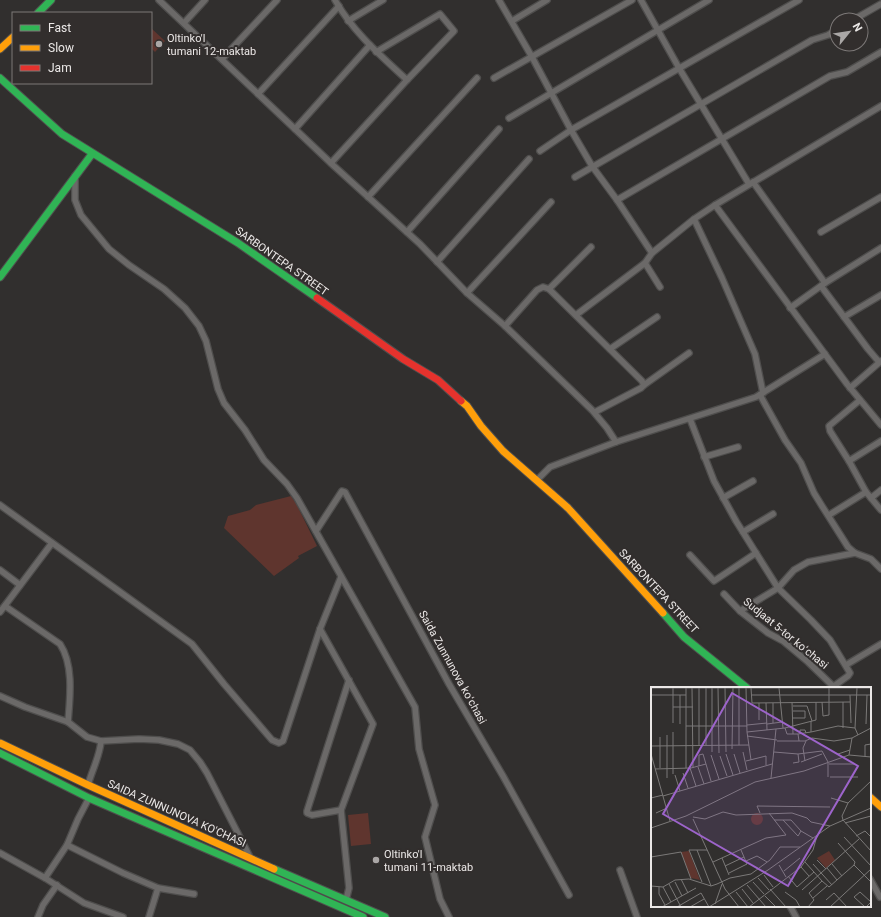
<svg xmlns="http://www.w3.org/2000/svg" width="881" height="917" font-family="Roboto,sans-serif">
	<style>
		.green { fill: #5f352e }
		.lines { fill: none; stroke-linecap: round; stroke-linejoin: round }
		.street-casing { stroke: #4f4e4d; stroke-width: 8 }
		.fast-casing { stroke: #4f4e4d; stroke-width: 9 }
		.slow-casing { stroke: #4f4e4d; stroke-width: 9 }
		.jam-casing { stroke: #4f4e4d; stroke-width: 9 }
		.street { stroke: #6b6968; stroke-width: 5.5 }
		.fast { stroke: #30b455; stroke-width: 7 }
		.slow { stroke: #ff9f0a; stroke-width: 7 }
		.jam { stroke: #e5322d; stroke-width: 7 }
		.poi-dot { fill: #aaa7a6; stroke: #322e2d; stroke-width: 1.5 }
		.labels { text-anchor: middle; stroke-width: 4; stroke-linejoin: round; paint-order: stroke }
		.poi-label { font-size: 11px; fill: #ebe8e7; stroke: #322e2d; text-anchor: start }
		.street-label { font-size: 11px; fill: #ebe8e7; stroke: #322e2d }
		.inset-road { fill: none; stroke: #7b7978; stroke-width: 1 }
		.view { fill: #9d64cb; fill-opacity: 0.15; stroke: #9d64cb; stroke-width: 2 }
		.inset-edge { fill: none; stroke: #ebe8e7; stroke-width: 2 }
	</style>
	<rect width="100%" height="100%" fill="#312f2e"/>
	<g class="green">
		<path d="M151,28L165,41L155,52L151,48Z"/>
		<path d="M291,496L297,505L317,546L298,556L299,558L274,576L224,528L228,516L250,510L256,505Z"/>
		<path d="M368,813L371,844L351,846L348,815Z"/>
	</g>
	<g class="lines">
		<defs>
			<g id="street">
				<path d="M159,0L334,166L420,244L467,293L505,326L592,410L607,428L616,442"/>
				<path d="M335,0C353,32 380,55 407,80"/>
				<path d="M499,0L532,57L571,130L592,166L617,200L652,253"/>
				<path d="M641,0L679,68L749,184"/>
				<path d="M853,20L881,4"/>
				<path d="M348,21L383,0"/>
				<path d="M512,21L547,0"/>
				<path d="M184,23L205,0"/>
				<path d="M222,59L277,0"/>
				<path d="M494,78L632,0"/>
				<path d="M258,94L339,6"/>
				<path d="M509,118L709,0"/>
				<path d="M295,129L370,45"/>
				<path d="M540,151L571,130L799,0"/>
				<path d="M331,163L407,80L454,31L440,14L376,52"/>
				<path d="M75,176V200L81,215L109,249L129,265L164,289L185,308L199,326L206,341L218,389L224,403L245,430L264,460L287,484L297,498L415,707L419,749L435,805L425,837L440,899L449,917"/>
				<path d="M575,177L812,40L828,35L837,30"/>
				<path d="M753,182L825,283"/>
				<path d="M368,197L477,78"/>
				<path d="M617,200L830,76L847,72L881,52"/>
				<path d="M715,205L847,384L881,425"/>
				<path d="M694,219L722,278L755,354L763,393"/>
				<path d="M407,232L499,129"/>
				<path d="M821,232L881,197"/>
				<path d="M437,262L529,159"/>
				<path d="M645,263L660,287"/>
				<path d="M821,286L868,349L879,362"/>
				<path d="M549,289L591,247"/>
				<path d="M467,293L551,202"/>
				<path d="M790,308L825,283L881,248"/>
				<path d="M576,315L645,263L652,253L694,219L715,205L881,106"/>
				<path d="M844,317L881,295"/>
				<path d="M505,326L537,290L543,287L549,289L642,381L644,385L641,388L595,412"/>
				<path d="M610,349L657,317"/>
				<path d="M644,385L689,353"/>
				<path d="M850,388L881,361"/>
				<path d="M760,395L785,440L801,463L814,493L822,506L848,547L855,553L871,559L881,569"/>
				<path d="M690,419L714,481L736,521L756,553L778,588L811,620L830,640L850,673L848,676L834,686"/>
				<path d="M704,457L738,447"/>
				<path d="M849,461L830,431L829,426L860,400"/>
				<path d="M537,480L550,467L616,442L756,397L825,354"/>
				<path d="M866,492L881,510"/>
				<path d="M723,498L753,481"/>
				<path d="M871,498L881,490"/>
				<path d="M0,505L192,644L224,684L272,740L279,743L283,741L320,629L341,577"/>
				<path d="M829,515L866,492L849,461L881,441"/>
				<path d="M316,531L342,491L345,492L449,684L503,776L569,895"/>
				<path d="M743,532L773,514"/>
				<path d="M690,555L714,581L756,553"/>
				<path d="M0,570L20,585"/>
				<path d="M724,594L740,611L768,633L783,641L808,662L835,688"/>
				<path d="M5,606L60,644C74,665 70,698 68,722"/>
				<path d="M740,611L778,588L794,570L808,562L855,553"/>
				<path d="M0,612L52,543"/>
				<path d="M320,629L373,724L341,810L349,888L346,900"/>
				<path d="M846,665L881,644"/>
				<path d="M0,696L25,707L68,722L87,737L101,741L139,739L159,740L178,744L190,750L200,762L207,773L250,857"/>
				<path d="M88,785C92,770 100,756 101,741"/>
				<path d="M341,810L312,815L307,813V811L349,680"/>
				<path d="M67,845L123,873L158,888L194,894"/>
				<path d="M0,853L45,878L84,903L123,917"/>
				<path d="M620,870L637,917"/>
				<path d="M45,878L67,845L78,819L89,798"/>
				<path d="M870,879L880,897"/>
				<path d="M790,906L796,917"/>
				<path d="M38,917L43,905L57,885"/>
				<path d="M149,917L158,888"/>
			</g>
			<g id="fast">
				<path d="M38,13L51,0"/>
				<path d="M0,78L62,134L238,243L317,298"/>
				<path d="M0,277L92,154"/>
				<path d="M663,613L684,637L747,688"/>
				<path d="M0,753L89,798L363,917"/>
				<path d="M274,869L385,917"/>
			</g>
			<g id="slow">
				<path d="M0,49L13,37"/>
				<path d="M461,401L467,406L481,426L503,451L568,508L663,613"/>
				<path d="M0,743L88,785L274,869"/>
				<path d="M870,797L881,807"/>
			</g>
			<path id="jam" d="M317,298L403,359L438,380L461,401"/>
		</defs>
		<use href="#street" class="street-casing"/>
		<use href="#fast" class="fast-casing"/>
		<use href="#slow" class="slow-casing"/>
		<use href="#jam" class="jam-casing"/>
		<use href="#street" class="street"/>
		<use href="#fast" class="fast"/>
		<use href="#slow" class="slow"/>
		<use href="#jam" class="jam"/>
	</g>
	<g class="poi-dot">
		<circle cx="159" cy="44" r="4"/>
		<circle cx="376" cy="860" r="4"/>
	</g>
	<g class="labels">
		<g class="poi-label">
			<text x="167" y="42">Oltinko'l<tspan x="167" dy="13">tumani 12-maktab</tspan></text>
			<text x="384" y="858">Oltinko'l<tspan x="384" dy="13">tumani 11-maktab</tspan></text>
		</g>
		<g class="street-label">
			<text transform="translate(282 261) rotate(35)" y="4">SARBONTEPA STREET</text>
			<text transform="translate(659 591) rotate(47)" y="4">SARBONTEPA STREET</text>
			<text transform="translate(786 633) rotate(39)" y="4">Sudjaat 5-tor koʻchasi</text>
			<text transform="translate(453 667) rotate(61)" y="4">Saida Zunnunova koʻchasi</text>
			<text transform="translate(177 813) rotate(24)" y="4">SAIDA ZUNNUNOVA KO'CHASI</text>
		</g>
	</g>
	<g transform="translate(651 687)">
		<rect width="220" height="220" fill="#312f2e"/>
		<path d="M100 132a6 6 0 1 1 12 0a6 6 0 1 1-12 0ZM38,164L49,193L40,191L30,165ZM178,164L184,173L175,181L166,171Z" fill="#5f352e"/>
		<path class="inset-road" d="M0,1H220M22,1V36M35,1V81M41,1L42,81M48,1V59M55,1V58M61,1V65M67,1L68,66M74,1L75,65M95,1L96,45L100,73M100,1L101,16L199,15M128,1L132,41M0,8H35M29,8V37M101,8H220M199,8L200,36M141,15L142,47H147L148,54M171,15L172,29L178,28V1M192,15V41M108,16V33M115,16L116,43M122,16V36M142,19H156L161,34M22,20H42M142,24H154V31H142M116,37L131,35M215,37L216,8M96,38L116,36M35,39H96M134,41L136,47H142M204,41L206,1M22,45V87M96,45L134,41L165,33V15M160,45L187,39L204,41L207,48M147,47L160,45V34M149,47V43H154L155,46M16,48V91M96,49L126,53M126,54H154L161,51L183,54L201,51M88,58V1M0,59L98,58M81,62L82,1M92,65L96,83M123,65L147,67L171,64L177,75M0,67L19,134M75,67L82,88M83,67L89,86M187,67L199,63M60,68L68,92M198,68L201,51L220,41M69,69L76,89M214,70V58L220,57M95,74L115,69V78M154,74L152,61L155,54M150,75L171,67M142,76L148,75L147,67M178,77H204M48,79V68L52,67L60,94M47,80L53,97M9,81V50M39,81L45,99M4,82L40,81L55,77M32,86L37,101M24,88L29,104M177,90V76M179,90H207M120,91L125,42M12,109L121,77M0,111L12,108M180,111L197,116M5,126L16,121M109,126L106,119L179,120M42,130L54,132L72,125L85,128L141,126L156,131L160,135L179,139M42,132L74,202L88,220M123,133H140L150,144L162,151M132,133L147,149L150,144M192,133L191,129L197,116L220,94M192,133L220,164M194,136L220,129M0,141L35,129L104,95L153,84L198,68L220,70M205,149L214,144L220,150M193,150L220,179M187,156L204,175L203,178M46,163L60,199M0,170L30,165L40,192M71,171L78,188M166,173L175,182M95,174L106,169L116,175M62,175L115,151L135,148L118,126M154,175L171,194L158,206L163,213L157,220M162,177L181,198M181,177L191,189M128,178L135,190M74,179L93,170M150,180L158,189M176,181L186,193M133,184L149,171M78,186L96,177L90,163M113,188L122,200M137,189L146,200L163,185M107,191L118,203M30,192L37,206M171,194L178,200L203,178L220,195M24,195L31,209M51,195L38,163H56M102,195L113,207M18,197L30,220M96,198L115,220M0,199L12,200L24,193L38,192L60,199L66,197L79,191L100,187L119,173L129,160H149M8,200V207L14,218M12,200L20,215M91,202L102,216M119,202L135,220M151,203L208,152M85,205L97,220M134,205L145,213L149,220M114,209L125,220M162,211L176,199M175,213L183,206L196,220M64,217L71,197M11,220L45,201M26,220L50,206L58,220M39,220L53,212M58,220L117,183L179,139L220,121M98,220L150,180L162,163L166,149M179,220L220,182M214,220L203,210L209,205L220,215L215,220"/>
		<path class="view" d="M81,6L207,79L137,199L12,127Z"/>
		<rect width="220" height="220" class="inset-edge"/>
	</g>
	<rect x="12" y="12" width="140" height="72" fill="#322e2d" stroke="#7c7877"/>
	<rect x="20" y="25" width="20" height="6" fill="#30b455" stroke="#7c7877"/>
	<text x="48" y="32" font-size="12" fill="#ebe8e7">Fast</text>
	<rect x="20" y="45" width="20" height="6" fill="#ff9f0a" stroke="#7c7877"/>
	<text x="48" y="52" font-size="12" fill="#ebe8e7">Slow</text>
	<rect x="20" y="65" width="20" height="6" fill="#e5322d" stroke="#7c7877"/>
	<text x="48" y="72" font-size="12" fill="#ebe8e7">Jam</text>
	<g transform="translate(849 32) rotate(60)"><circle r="19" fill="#322e2d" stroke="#7c7877"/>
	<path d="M0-3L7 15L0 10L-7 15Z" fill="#aaa7a6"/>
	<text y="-6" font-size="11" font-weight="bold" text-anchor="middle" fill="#ebe8e7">N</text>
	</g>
</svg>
